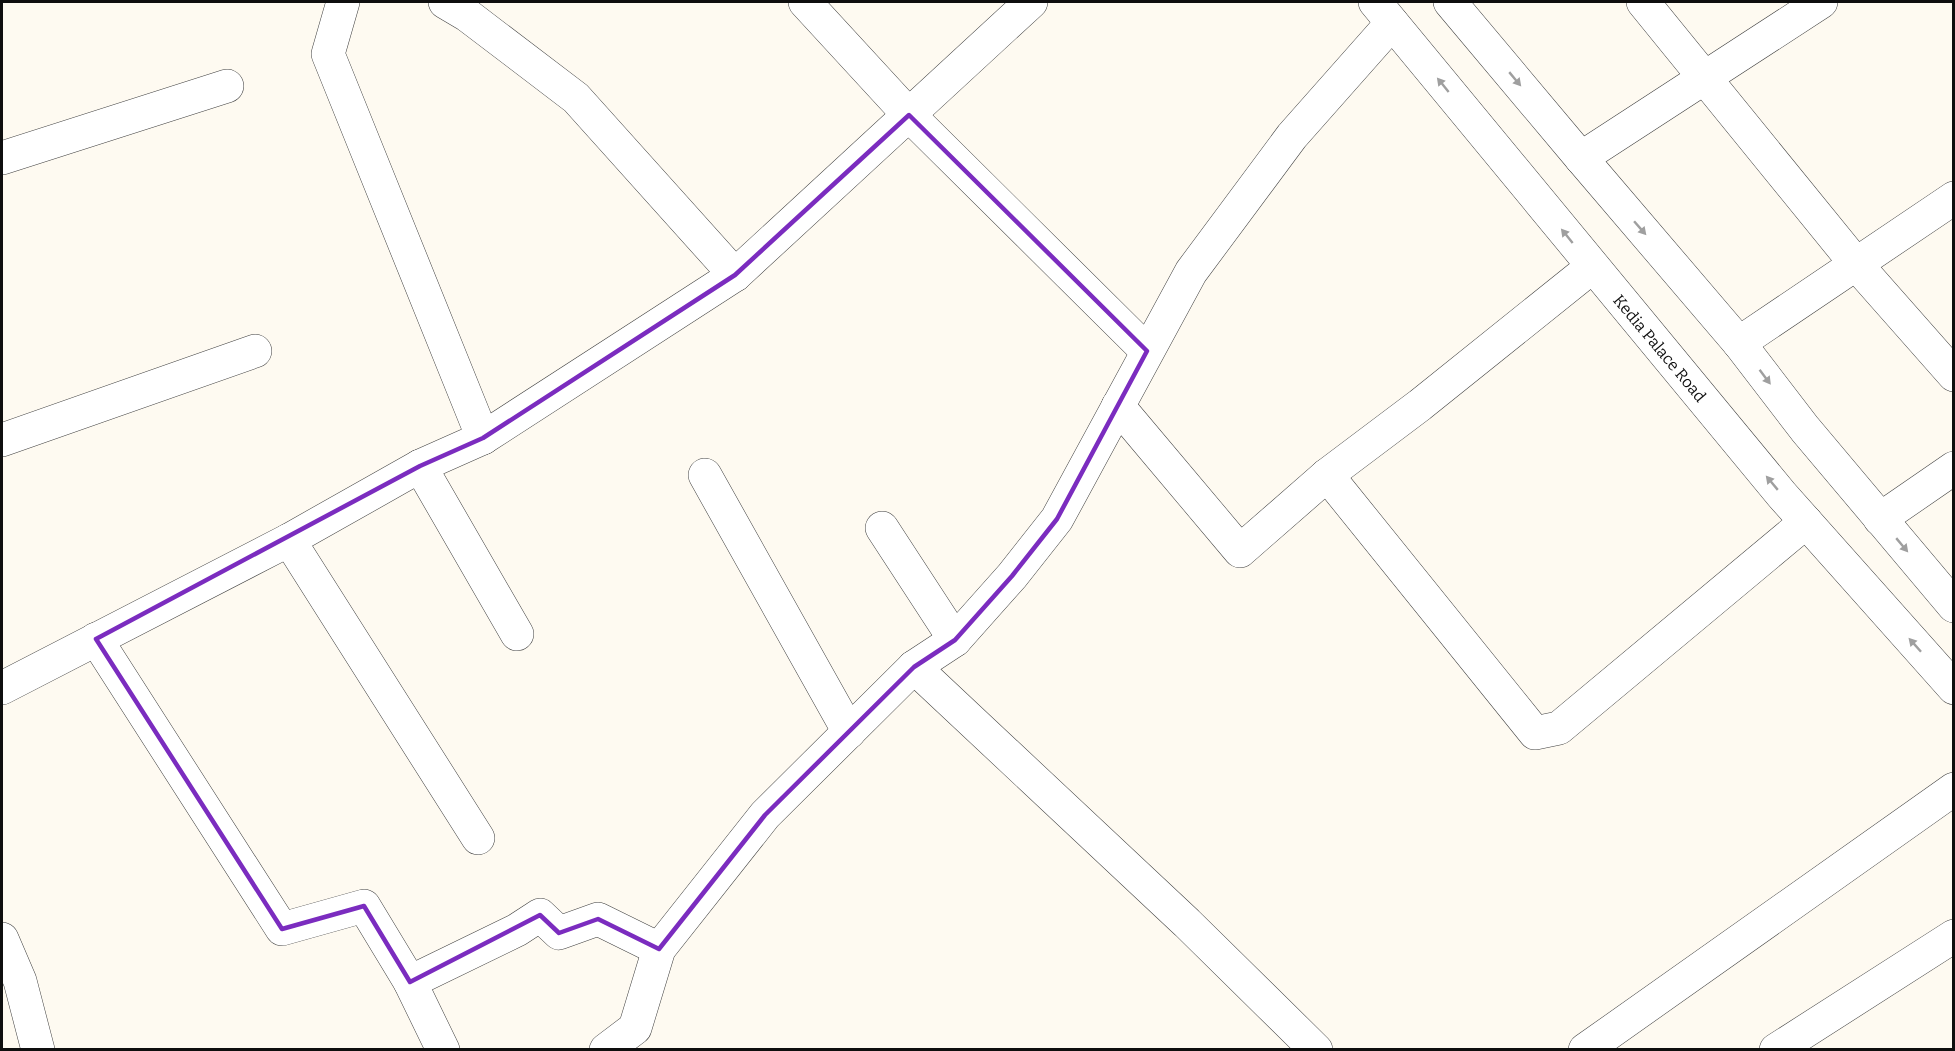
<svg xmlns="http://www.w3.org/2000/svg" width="1955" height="1051" font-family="Bitter,serif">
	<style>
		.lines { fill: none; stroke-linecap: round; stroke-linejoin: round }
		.minor-casing { stroke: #414141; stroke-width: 34 }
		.minor { stroke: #fff; stroke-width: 33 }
		.oneway { fill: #9f9f9f }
		.marked { fill: none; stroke: #7b2cbf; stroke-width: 4.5; stroke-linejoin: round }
		.labels { text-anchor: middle; stroke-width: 6; stroke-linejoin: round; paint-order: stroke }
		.street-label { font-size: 16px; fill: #0e0e0e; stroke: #fff }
	</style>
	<rect width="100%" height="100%" fill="#fefaf1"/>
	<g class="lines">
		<defs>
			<g id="minor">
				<path d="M343,2L328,54L483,438"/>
				<path d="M445,2L467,15L576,98L735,275"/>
				<path d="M805,2L909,115L1147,351"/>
				<path d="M1375,2L1782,495L1954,688"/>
				<path d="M1450,2L1581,158L1739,343L1805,429L1954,606"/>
				<path d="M1643,2L1856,264L1954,375"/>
				<path d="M2,158L227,86"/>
				<path d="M1581,158L1821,2"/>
				<path d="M1739,343L1954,198"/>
				<path d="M1118,406L1240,551L1327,475L1420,405L1592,267"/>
				<path d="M2,440L255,351"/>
				<path d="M420,466L517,634"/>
				<path d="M705,475L849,732"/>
				<path d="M1327,475L1535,733L1559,728L1806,522"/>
				<path d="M1880,519L1954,468"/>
				<path d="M882,528L955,640"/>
				<path d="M289,540L478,838"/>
				<path d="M96,639L282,929L364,906L410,982L443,1050"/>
				<path d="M914,667L1187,923L1316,1050"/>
				<path d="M2,688L289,540L420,466L483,438L735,275L1031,2"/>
				<path d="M2,939L20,981L38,1050"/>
				<path d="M410,982L517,930L540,915L559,933L598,919L659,949"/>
				<path d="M606,1050L635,1028L659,949L765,815L914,667L955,640L1012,576L1057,519L1191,272L1292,136L1392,23"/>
				<path d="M1585,1050L1954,789"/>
				<path d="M1776,1050L1954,936"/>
			</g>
		</defs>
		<use href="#minor" class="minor-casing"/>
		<use href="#minor" class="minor"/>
	</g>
	<defs><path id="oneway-solid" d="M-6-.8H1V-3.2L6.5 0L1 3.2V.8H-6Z" transform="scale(1.5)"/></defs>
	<g class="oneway">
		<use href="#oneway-solid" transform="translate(1515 79) rotate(50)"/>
		<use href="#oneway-solid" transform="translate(1443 85) rotate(-129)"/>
		<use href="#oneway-solid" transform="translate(1640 228) rotate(49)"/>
		<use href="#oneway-solid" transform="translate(1567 236) rotate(-129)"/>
		<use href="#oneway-solid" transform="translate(1765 377) rotate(53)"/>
		<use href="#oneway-solid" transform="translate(1772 483) rotate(-130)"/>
		<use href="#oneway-solid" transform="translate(1902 545) rotate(50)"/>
		<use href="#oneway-solid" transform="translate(1915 645) rotate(-132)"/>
	</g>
	<path class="marked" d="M909,115L1147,351L1057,519L1012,576L955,640L914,667L765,815L659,949L598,919L559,933L540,915L410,982L364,906L282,929L96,639L420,466L483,438L735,275Z"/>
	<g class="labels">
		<g class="street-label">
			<text transform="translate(1660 348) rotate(50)" y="6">Kedia Palace Road</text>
		</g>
	</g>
	<rect width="1955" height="1051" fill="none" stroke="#0e0e0e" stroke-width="6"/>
</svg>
